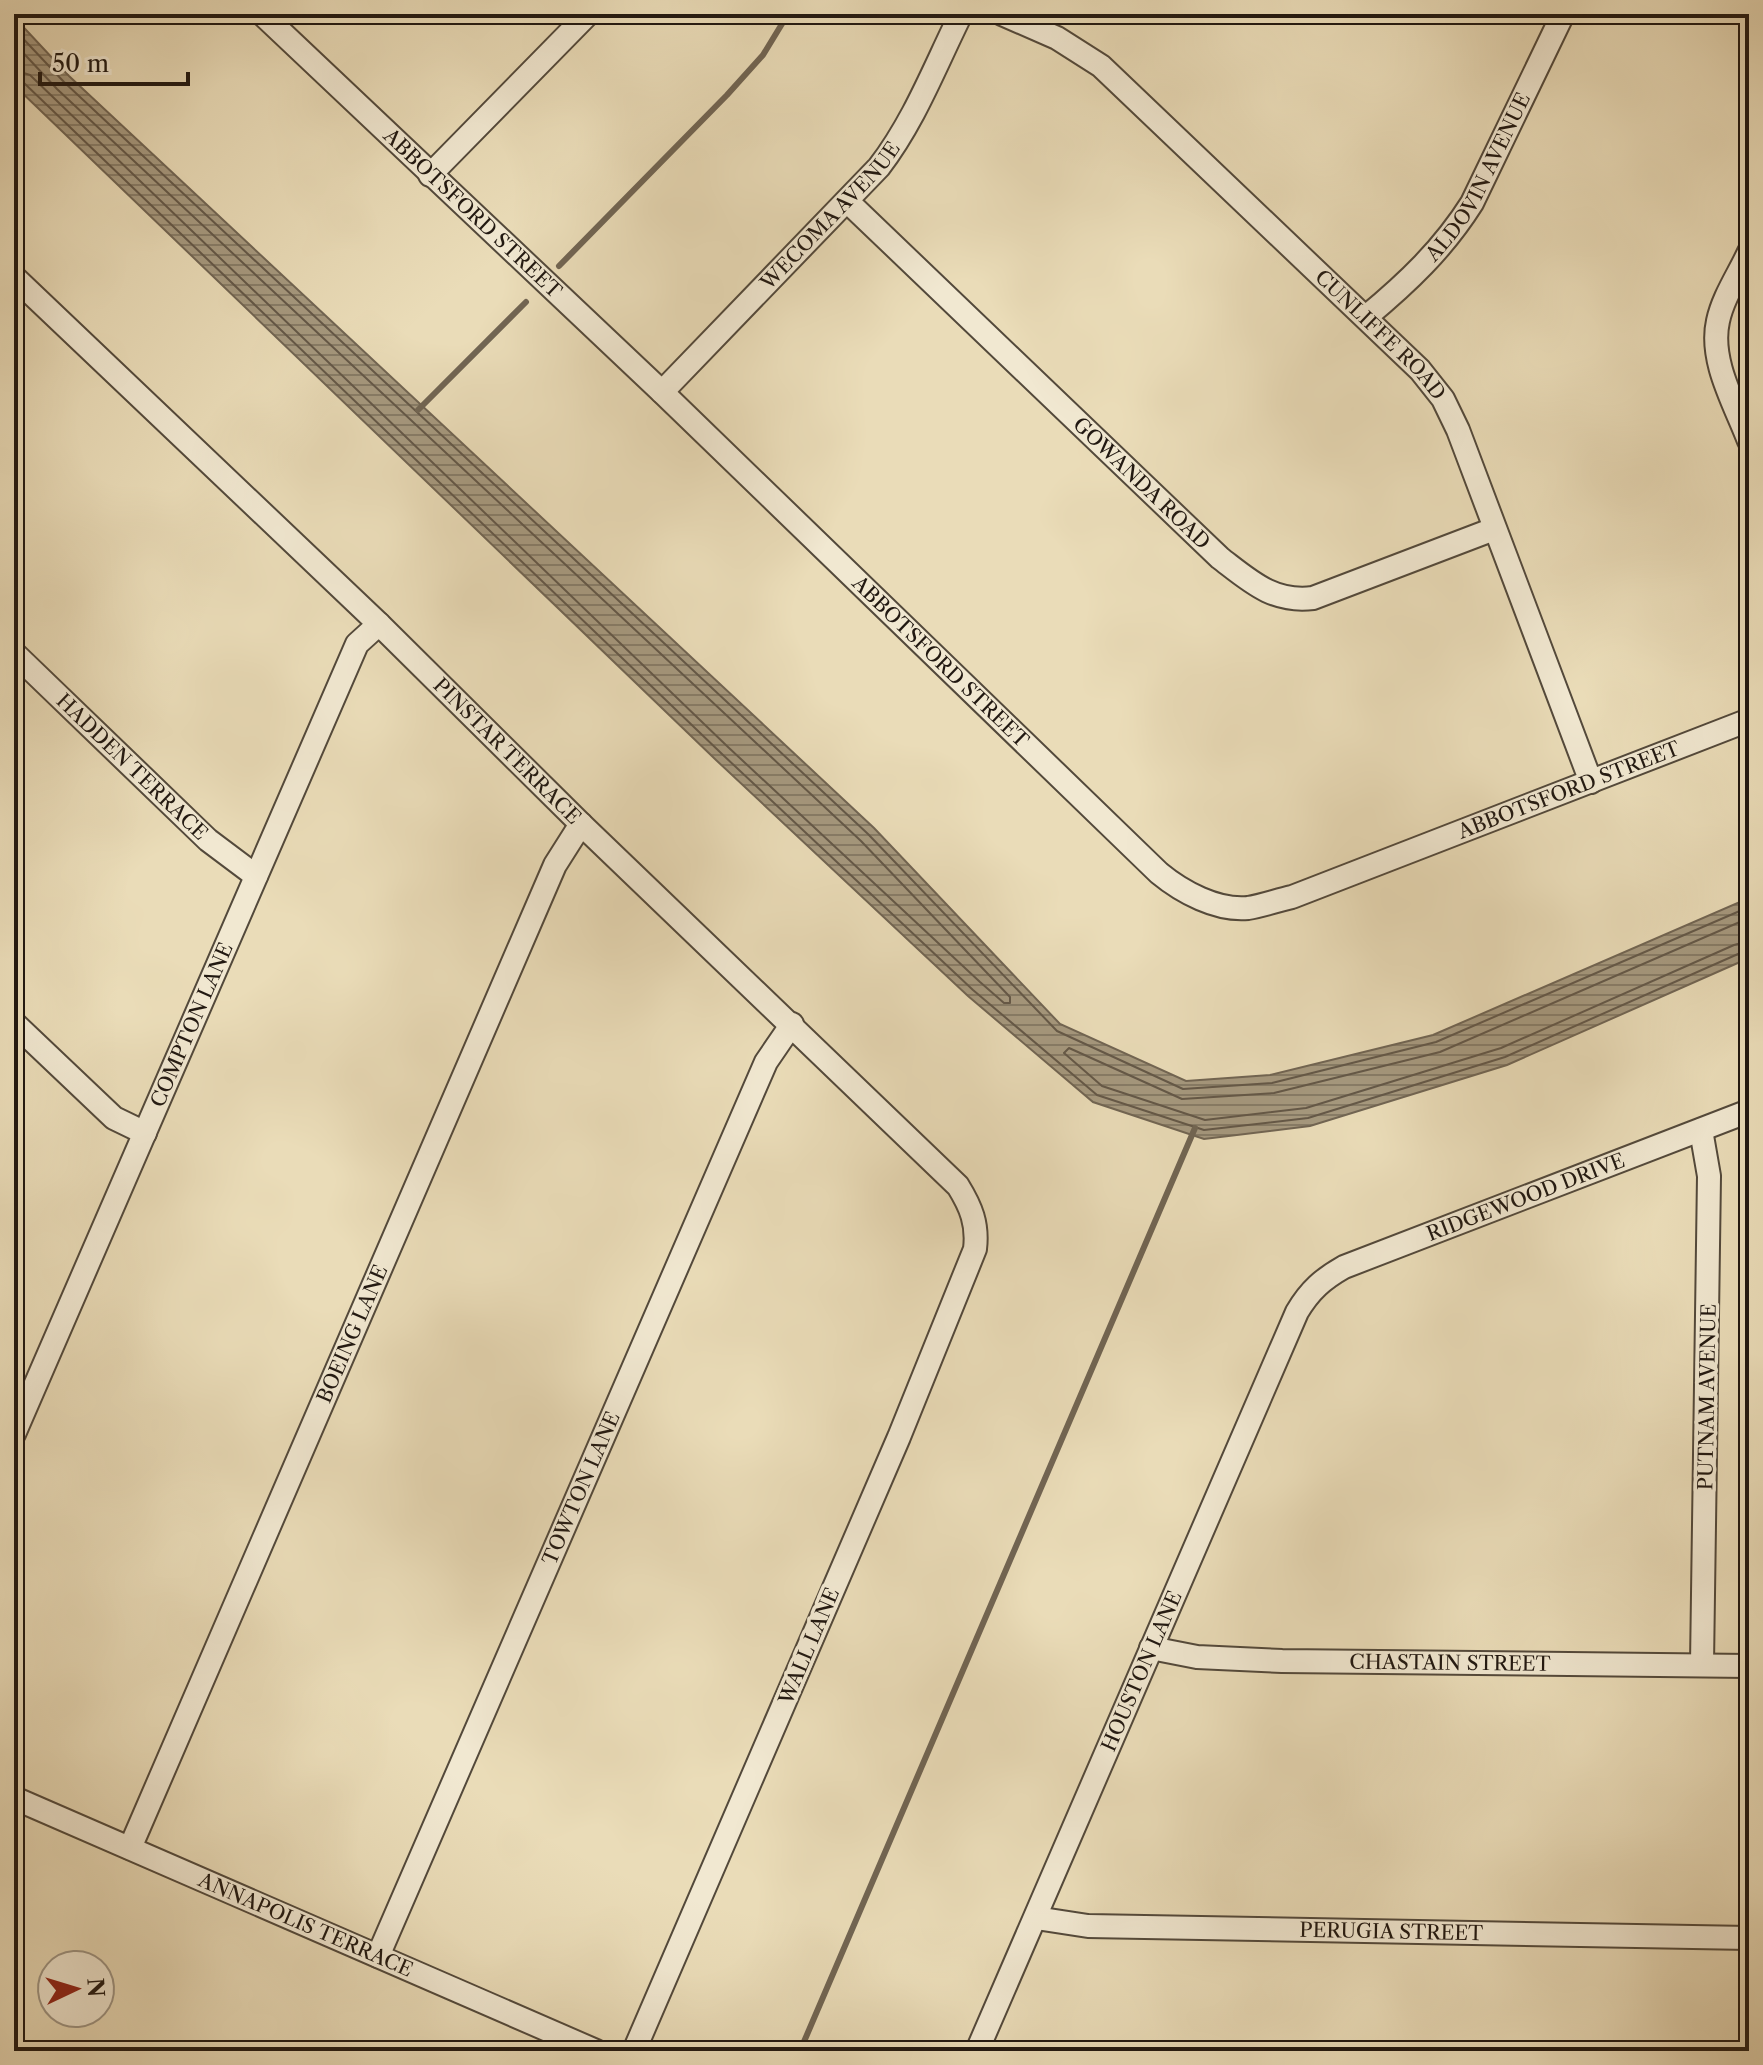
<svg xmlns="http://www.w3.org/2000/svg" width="1763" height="2065" font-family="'Libre Caslon Text',serif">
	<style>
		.water { fill: url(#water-rules); stroke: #716553; stroke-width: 2 }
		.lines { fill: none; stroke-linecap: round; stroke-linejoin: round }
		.shore { stroke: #645848; stroke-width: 2 }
		.stream { stroke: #716553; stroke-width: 6 }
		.minor-casing { stroke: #53493b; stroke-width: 26 }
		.minor { stroke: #f1e8d1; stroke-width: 22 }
		.labels { text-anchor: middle; stroke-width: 7; stroke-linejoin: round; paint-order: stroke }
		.street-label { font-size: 20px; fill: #211811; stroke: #f1e8d1 }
	</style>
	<defs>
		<pattern id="water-rules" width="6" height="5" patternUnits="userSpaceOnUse" patternTransform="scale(2)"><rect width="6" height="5" fill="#a6997f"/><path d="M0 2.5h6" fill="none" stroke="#877c67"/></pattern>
	</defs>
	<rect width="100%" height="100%" fill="#eadcb8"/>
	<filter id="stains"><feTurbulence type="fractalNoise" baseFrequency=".0025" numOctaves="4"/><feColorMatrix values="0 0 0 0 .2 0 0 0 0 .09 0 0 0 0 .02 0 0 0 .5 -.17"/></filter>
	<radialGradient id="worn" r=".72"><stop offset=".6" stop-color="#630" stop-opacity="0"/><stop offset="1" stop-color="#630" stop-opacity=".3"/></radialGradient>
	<path class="water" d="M14,17L69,76L874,828L1060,1024L1186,1081L1270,1075L1433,1035L1749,898V958L1507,1065L1310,1126L1204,1139L1093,1102L968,996L716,760L14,85Z"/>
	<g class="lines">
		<g class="shore">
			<path d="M14,29L64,82L868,834L1057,1031L1183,1089L1272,1083L1436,1042L1749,907"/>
			<path d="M14,43L57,89L861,841L1010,997V1003H1004L980,982L728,747L30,75L14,70"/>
			<path d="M14,80L23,82L722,754L973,990L1097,1095L1204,1130L1308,1118L1505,1057L1738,954L1749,951"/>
			<path d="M1749,918L1440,1052L1274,1093L1182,1099L1069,1048L1064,1053L1102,1086L1205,1120L1306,1108L1501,1048L1734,945L1749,941"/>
		</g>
		<g class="stream">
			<path d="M559,266L727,95L763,55L788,14"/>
			<path d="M418,410L526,302"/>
			<path d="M800,2051L1195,1128"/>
		</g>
		<defs>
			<g id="minor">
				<path id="s1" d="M262,14L662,392L1159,873C1182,892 1217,911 1248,908C1262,906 1278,900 1292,897L1749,720"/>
				<path id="s2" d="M1002,14L1057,38L1101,66L1420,370L1443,399L1458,430L1591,782"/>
				<path d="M430,175L588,14"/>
				<path id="s3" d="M847,201L1220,558C1250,581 1273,603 1313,598L1494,529"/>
				<path d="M1749,252C1739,274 1723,297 1718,321C1709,361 1735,404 1749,441"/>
				<path id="s4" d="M14,277L379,624L581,824L958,1186C971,1207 978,1224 975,1249L899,1437L634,2051"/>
				<path id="s5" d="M1366,317C1407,283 1443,249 1472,203L1563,14"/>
				<path id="s6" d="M662,392L879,167C915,120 935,66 961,14"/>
				<path id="s7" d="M14,653L208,840L256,876"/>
				<path d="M14,1023L114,1118L145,1133"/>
				<path d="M1701,1130L1709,1176L1702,1664"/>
				<path id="s8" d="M14,1434L357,644L379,624"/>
				<path id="s9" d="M1151,1648L1197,1657L1282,1661L1749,1666"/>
				<path id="s10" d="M14,1798L596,2051"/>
				<path id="s11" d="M130,1848L555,865L581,824"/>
				<path id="s12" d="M1036,1918L1088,1926L1749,1938"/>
				<path id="s13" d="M378,1956L766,1062L792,1024"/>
				<path id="s14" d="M977,2051L1297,1312C1310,1290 1323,1279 1344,1267L1749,1111"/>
			</g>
		</defs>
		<use href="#minor" class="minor-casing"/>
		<use href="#minor" class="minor"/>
	</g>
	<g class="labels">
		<g class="street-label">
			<text dy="7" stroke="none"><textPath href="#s5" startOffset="182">ALDOVIN AVENUE</textPath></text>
			<text dy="7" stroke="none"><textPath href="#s1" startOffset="290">ABBOTSFORD STREET</textPath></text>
			<text dy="7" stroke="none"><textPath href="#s6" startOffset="244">WECOMA AVENUE</textPath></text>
			<text dy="7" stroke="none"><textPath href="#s2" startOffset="500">CUNLIFFE ROAD</textPath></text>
			<text dy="7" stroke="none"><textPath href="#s3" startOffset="408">GOWANDA ROAD</textPath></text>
			<text dy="7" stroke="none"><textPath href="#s1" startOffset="938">ABBOTSFORD STREET</textPath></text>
			<text dy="7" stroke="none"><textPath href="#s4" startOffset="684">PINSTAR TERRACE</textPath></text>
			<text dy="7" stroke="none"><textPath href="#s7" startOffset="164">HADDEN TERRACE</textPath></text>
			<text dy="7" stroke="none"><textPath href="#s1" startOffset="1682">ABBOTSFORD STREET</textPath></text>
			<text dy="7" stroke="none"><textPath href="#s8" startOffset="446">COMPTON LANE</textPath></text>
			<text dy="7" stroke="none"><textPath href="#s14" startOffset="1066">RIDGEWOOD DRIVE</textPath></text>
			<text dy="7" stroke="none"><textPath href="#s11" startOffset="560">BOEING LANE</textPath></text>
			<text transform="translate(1707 1397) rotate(-89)" y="7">PUTNAM AVENUE</text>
			<text dy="7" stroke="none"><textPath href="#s13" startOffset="510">TOWTON LANE</textPath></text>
			<text transform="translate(809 1646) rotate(-67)" y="7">WALL LANE</text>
			<text dy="7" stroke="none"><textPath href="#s9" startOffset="300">CHASTAIN STREET</textPath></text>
			<text dy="7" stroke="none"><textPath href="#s14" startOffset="414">HOUSTON LANE</textPath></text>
			<text dy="7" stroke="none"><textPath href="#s10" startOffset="318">ANNAPOLIS TERRACE</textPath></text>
			<text dy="7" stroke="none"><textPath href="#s12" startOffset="356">PERUGIA STREET</textPath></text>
		</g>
	</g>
	<rect width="1763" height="2065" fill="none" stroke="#eadcb8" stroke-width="48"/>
	<rect x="16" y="16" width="1731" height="2033" fill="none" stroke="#211811" stroke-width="4"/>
	<rect x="24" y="24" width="1715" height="2017" fill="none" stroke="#211811" stroke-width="2"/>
	<g transform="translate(76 1989) rotate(86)"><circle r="38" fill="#f1e8d1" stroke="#9e9584" stroke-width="2"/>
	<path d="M0-6L14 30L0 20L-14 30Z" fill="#8f2418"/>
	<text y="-12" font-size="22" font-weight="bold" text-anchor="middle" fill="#211811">N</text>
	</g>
	<path d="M40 72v12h148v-12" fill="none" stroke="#211811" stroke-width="4"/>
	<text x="52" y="72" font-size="24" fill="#211811" stroke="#f1e8d1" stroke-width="6" paint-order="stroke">50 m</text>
	<rect width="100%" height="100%" filter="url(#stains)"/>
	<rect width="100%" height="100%" fill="url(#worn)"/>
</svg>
